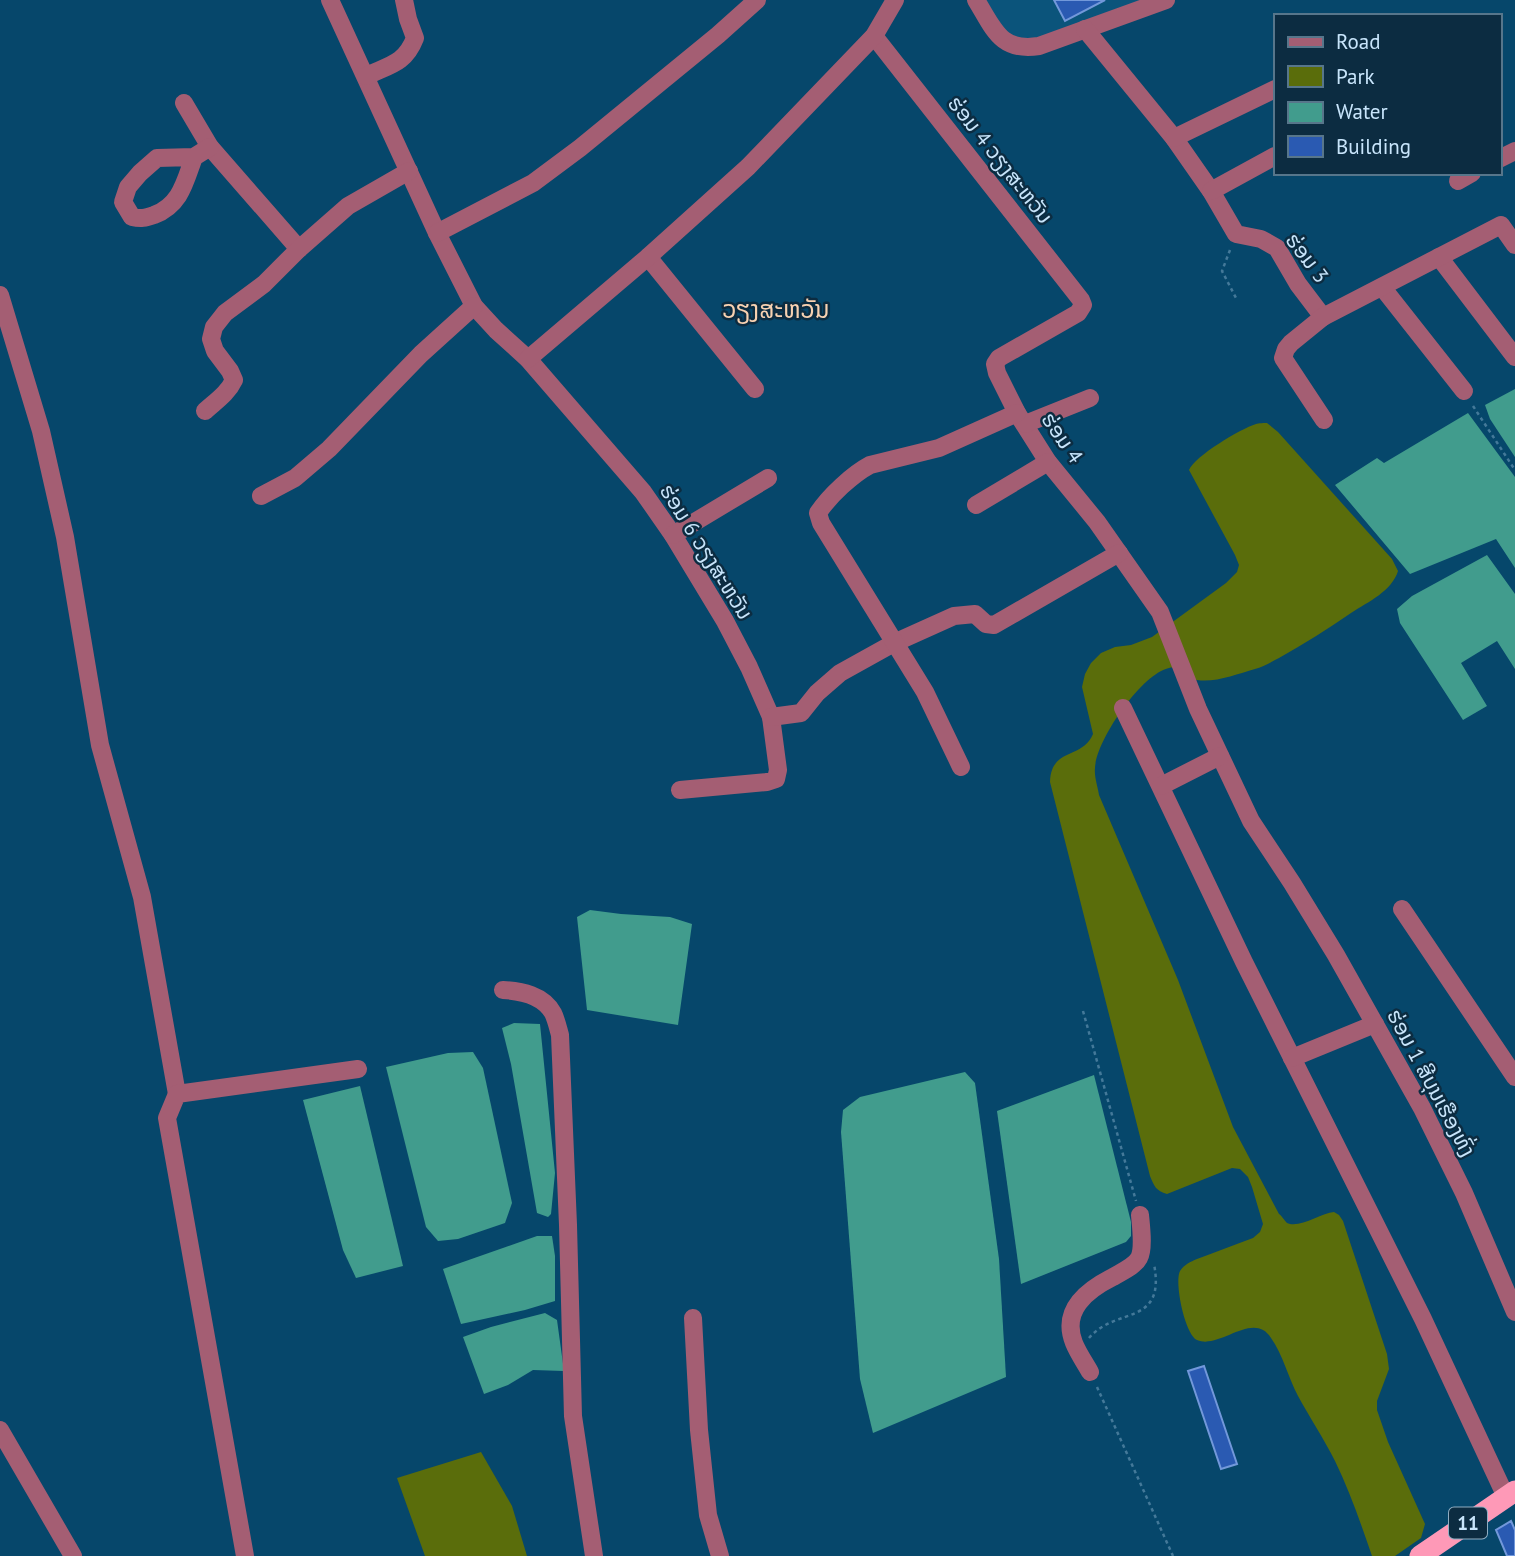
<svg xmlns="http://www.w3.org/2000/svg" width="1515" height="1556" font-family="'PT Sans','Noto Sans Lao',sans-serif">
	<style>
		.built { fill: #0b547b }
		.green { fill: #5a6d0b }
		.water { fill: #419c8d }
		.building { fill: #2a5ab2; stroke: #7298da; stroke-width: 2 }
		.lines { fill: none; stroke-linecap: round; stroke-linejoin: round }
		.path { stroke: #447999; stroke-width: 2.5; stroke-dasharray: 3.5 3.5; stroke-linecap: butt }
		.minor { stroke: #a45e73; stroke-width: 18 }
		.highway { stroke: #fe99b7; stroke-width: 21 }
		.labels { text-anchor: middle; stroke-width: 5; stroke-linejoin: round; paint-order: stroke }
		.shield { fill: #0c2c41; stroke: #90aec3; stroke-width: 2 }
		.shield-label { font-size: 19px; font-weight: bold; fill: #c8e5fb }
		.street-label { font-size: 21px; fill: #c8e5fb; stroke: #0c2c41 }
		.quarter-label { font-size: 24px; fill: #f8d2b2; stroke: #0c2c41 }
	</style>
	<rect width="100%" height="100%" fill="#06476b"/>
	<path class="built" d="M984,0H1144L1020,53Z"/>
	<g class="green">
		<path d="M1267,423L1278,432L1392,559L1398,571C1392,591 1368,602 1351,613C1328,629 1304,644 1279,658C1271,662 1263,667 1255,669C1237,674 1215,683 1197,680C1187,679 1180,665 1169,668C1141,674 1096,741 1095,768C1094,777 1098,787 1099,795L1178,980L1233,1127L1279,1214C1281,1215 1285,1221 1287,1223C1299,1229 1321,1213 1334,1212L1339,1215L1343,1221L1387,1354L1389,1369L1377,1401V1410L1388,1442L1425,1524L1421,1538L1395,1556H1372C1361,1524 1350,1492 1335,1461C1324,1439 1310,1418 1298,1396C1288,1377 1283,1355 1271,1338C1253,1310 1220,1350 1197,1340C1185,1335 1174,1282 1180,1271C1185,1264 1190,1262 1197,1259C1216,1252 1234,1245 1253,1238L1260,1232L1263,1224L1252,1187L1248,1177L1240,1169L1232,1168L1167,1194C1156,1191 1154,1186 1150,1176L1050,782C1051,747 1082,760 1093,734L1082,687L1085,674L1091,663L1101,653L1115,647L1131,645L1152,637L1226,583L1237,572L1239,565L1235,555L1189,470C1195,456 1240,429 1256,424C1258,423 1265,423 1267,423Z"/>
		<path d="M481,1452L512,1506L527,1556H425L397,1478Z"/>
	</g>
	<g class="water">
		<path d="M1515,389V457L1490,419L1485,405Z"/>
		<path d="M1468,413L1515,477V568L1496,539L1410,574L1335,485L1377,458L1384,463Z"/>
		<path d="M1487,555L1515,594V669L1497,641L1461,663L1487,706L1463,720L1400,623L1397,609L1412,596Z"/>
		<path d="M590,910L621,914L670,917L692,924L678,1025L587,1010L577,917Z"/>
		<path d="M514,1023L540,1024L555,1173L551,1214L548,1217L537,1213L511,1064L502,1028Z"/>
		<path d="M473,1052L483,1068L512,1203L505,1223L458,1239L438,1241L426,1227L386,1067L448,1053Z"/>
		<path d="M965,1072L975,1083L999,1259L1006,1377L873,1433L860,1379L841,1132L843,1110L860,1097Z"/>
		<path d="M1094,1075L1131,1222V1236L1126,1242L1021,1284L997,1111Z"/>
		<path d="M360,1086L403,1266L356,1278L343,1250L303,1100Z"/>
		<path d="M537,1236H552L555,1256V1301L525,1310L461,1324L443,1269Z"/>
		<path d="M545,1313L557,1320L564,1371L533,1370L508,1385L484,1394L463,1337L491,1327Z"/>
	</g>
	<g class="building">
		<path d="M1054,0H1105L1065,21Z"/>
		<path d="M1204,1366L1237,1464L1221,1469L1188,1371Z"/>
		<path d="M1511,1521L1515,1530V1556H1507L1496,1530Z"/>
	</g>
	<g class="lines">
		<g class="path">
			<path d="M1230,250L1222,271L1236,298"/>
			<path d="M1473,406L1515,470"/>
			<path d="M1083,1011L1136,1201"/>
			<path d="M1089,1338C1116,1306 1166,1327 1154,1264"/>
			<path d="M1097,1387L1173,1556"/>
		</g>
		<g class="minor">
			<path d="M330,0L437,233L474,306L496,330L528,359L643,492L673,535L725,621L749,667L771,717L778,770L776,779L767,782L680,790"/>
			<path d="M976,0C994,29 1000,52 1039,46L1166,0"/>
			<path d="M1085,29L1174,138L1211,191L1236,234L1261,239L1277,248L1298,284L1323,317"/>
			<path d="M874,36L1081,300L1083,305L1078,313L999,358L995,364L997,373L1017,413L1048,462L1097,522L1160,612L1198,709L1251,821L1292,883L1336,955L1422,1108L1464,1193L1515,1312"/>
			<path d="M366,76C389,65 405,64 415,38L408,19L404,0"/>
			<path d="M184,103L210,147L299,249"/>
			<path d="M1174,138L1275,89"/>
			<path d="M194,157C185,181 181,205 154,215C145,218 141,219 132,217L123,202L128,187L140,173L157,158L194,157L210,147"/>
			<path d="M1499,159L1515,151"/>
			<path d="M1458,181L1472,173"/>
			<path d="M1211,191L1275,156"/>
			<path d="M437,233L533,183L580,148L718,35L757,0"/>
			<path d="M648,257L755,389"/>
			<path d="M1439,257L1515,357"/>
			<path d="M1382,287L1464,391"/>
			<path d="M0,295L41,431L65,537L100,745L142,897L177,1094"/>
			<path d="M528,359L648,257L748,167L874,36L895,0"/>
			<path d="M205,411C216,401 228,393 234,380L230,371L215,351L211,339L214,327L225,313L264,284L299,249L348,206L409,171"/>
			<path d="M1324,420L1283,358L1286,349L1291,343L1323,317L1501,225L1515,245"/>
			<path d="M1025,424L1090,398"/>
			<path d="M261,496L295,478L329,449L421,354L474,306"/>
			<path d="M976,505L1048,462"/>
			<path d="M673,535L768,478"/>
			<path d="M1123,708L1244,962L1423,1319L1506,1497"/>
			<path d="M771,717L801,713L817,693L840,673L894,643L954,616L975,614L986,624L994,625L1119,553"/>
			<path d="M961,767L925,692L821,523L818,513C829,496 853,474 870,465L939,448L1017,413"/>
			<path d="M1161,786L1220,756"/>
			<path d="M1402,909L1515,1077"/>
			<path d="M503,990C522,991 543,995 553,1013C556,1019 558,1028 560,1035L568,1225L573,1416L594,1556"/>
			<path d="M1292,1058L1375,1024"/>
			<path d="M693,1318L699,1430L708,1515L720,1556"/>
			<path d="M1090,1372C1085,1363 1078,1353 1074,1343C1061,1310 1087,1290 1113,1277C1121,1272 1135,1266 1139,1258C1144,1249 1141,1226 1140,1215"/>
			<path d="M0,1430L73,1556"/>
			<path d="M245,1556L167,1118L177,1094L358,1069"/>
		</g>
		<path class="highway" d="M1420,1556L1515,1491"/>
	</g>
	<g class="labels">
		<rect class="shield" x="1449" y="1507.5" width="38" height="31" rx="5"/>
		<g class="shield-label">
			<text x="1468" y="1530">11</text>
		</g>
		<g class="street-label">
			<text transform="translate(1000 160) rotate(52)" y="7">ຮ່ອມ 4 ວຽງສະຫວັນ</text>
			<text transform="translate(1307 258) rotate(53)" y="7">ຮ່ອມ 3</text>
			<text transform="translate(1062 438) rotate(56)" y="7">ຮ່ອມ 4</text>
			<text transform="translate(706 552) rotate(58)" y="7">ຮ່ອມ 6 ວຽງສະຫວັນ</text>
			<text transform="translate(1431 1083) rotate(62)" y="7">ຮ່ອມ 1 ສີບຸນເຮືອງທົ່ງ</text>
		</g>
		<g class="quarter-label">
			<text x="776" y="318">ວຽງສະຫວັນ</text>
		</g>
	</g>
	<rect x="1274" y="14" width="228" height="161" fill="#0c2c41" stroke="#57768b" stroke-width="2"/>
	<rect x="1288" y="37" width="35" height="10" fill="#a45e73" stroke="#57768b" stroke-width="2"/>
	<text x="1336" y="49" font-size="21" fill="#c8e5fb">Road</text>
	<rect x="1288" y="66" width="35" height="21" fill="#5a6d0b" stroke="#57768b" stroke-width="2"/>
	<text x="1336" y="84" font-size="21" fill="#c8e5fb">Park</text>
	<rect x="1288" y="102" width="35" height="21" fill="#419c8d" stroke="#57768b" stroke-width="2"/>
	<text x="1336" y="119" font-size="21" fill="#c8e5fb">Water</text>
	<rect x="1288" y="136" width="35" height="21" fill="#2a5ab2" stroke="#57768b" stroke-width="2"/>
	<text x="1336" y="154" font-size="21" fill="#c8e5fb">Building</text>
</svg>
